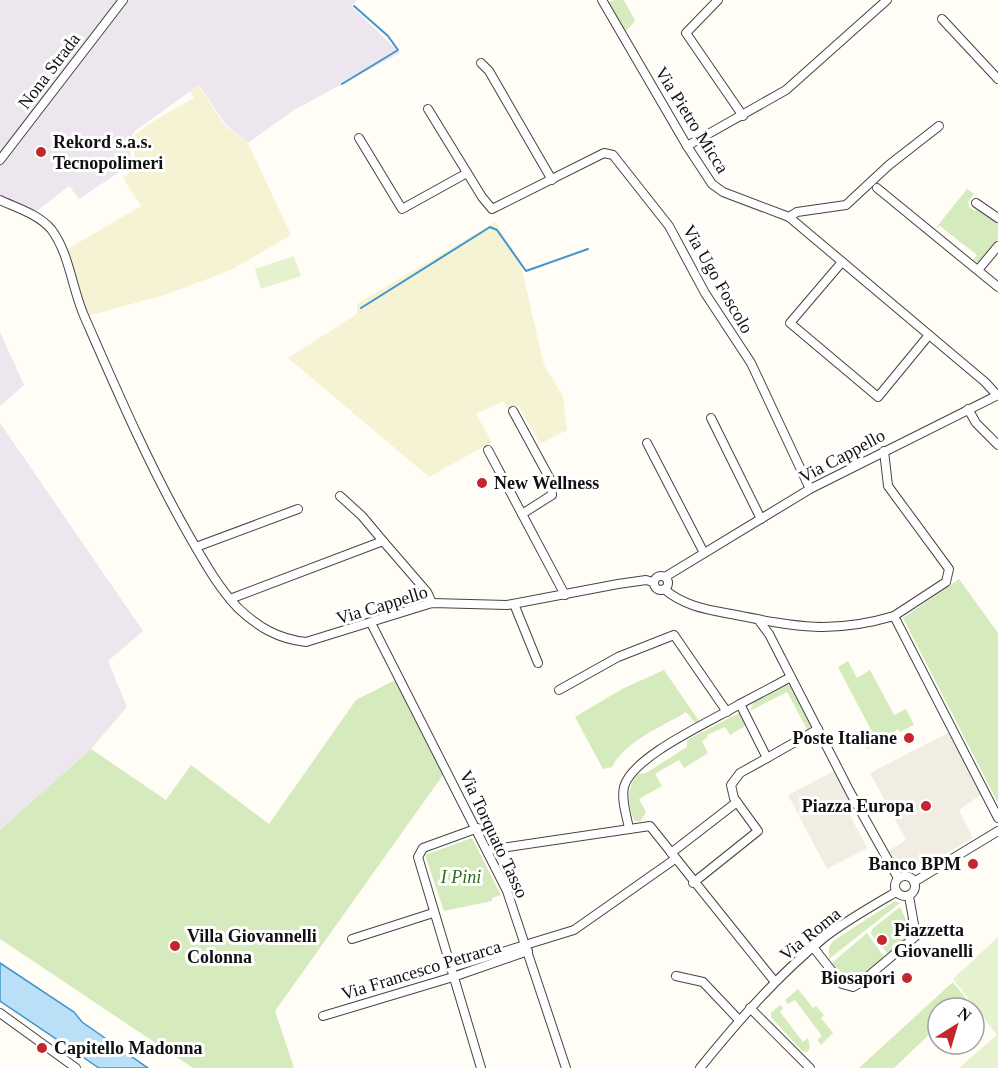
<svg xmlns="http://www.w3.org/2000/svg" width="998" height="1068" font-family="'Times New Roman',serif">
	<style>
		.industrial { fill: #eee6ef }
		.farmland { fill: #f6f3d4 }
		.green { fill: #d5ebbd }
		.pitch { fill: #e6f2cf }
		.plaza { fill: #f1ede2 }
		.water { fill: #b9e0f7; stroke: #3f96cf; stroke-width: 1.5 }
		.lines { fill: none; stroke-linecap: round; stroke-linejoin: round }
		.stream { stroke: #3f96cf; stroke-width: 2 }
		.minor-casing { stroke: #444; stroke-width: 10 }
		.minor { stroke: #fff; stroke-width: 8 }
		.poi-dot { fill: #c4262e; stroke: #fff; stroke-width: 2 }
		.labels { text-anchor: middle; stroke-width: 6; stroke-linejoin: round; paint-order: stroke }
		.street-label { font-size: 18px; fill: #111; stroke: #fff }
		.poi-label { font-size: 18px; font-weight: bold; fill: #111; stroke: #fff; text-anchor: start }
		.park-label { font-size: 18px; font-style: italic; fill: #2f6b1f; stroke: #fff }
	</style>
	<rect width="100%" height="100%" fill="#fffdf5"/>
	<g class="industrial">
		<path d="M0,0H357L351,6L400,53L294,110L248,143L226,125L199,85L135,131L130,138L131,158L124,169L79,199L69,186L32,215L0,200Z"/>
		<path d="M0,332L24,385L0,406Z"/>
		<path d="M0,423L143,631L108,661L127,707L91,749L0,830Z"/>
	</g>
	<g class="farmland">
		<path d="M199,86L225,126L248,143L291,235L233,269L168,294L87,316L66,250L141,206L123,178L136,167L132,137L150,123L194,98L190,91Z"/>
		<path d="M495,222L520,261L544,365L563,396L567,430L540,444L519,406L509,411L503,401L476,414L492,442L429,477L288,358L357,314V304Z"/>
	</g>
	<g class="green">
		<path d="M615,0H624L635,21L625,32L608,2Z"/>
		<path d="M967,189L974,194L968,202L969,207L975,211L981,208L998,221V239L978,262L973,260L977,255L940,226L935,229Z"/>
		<path d="M959,579L998,633V803L903,618Z"/>
		<path d="M848,661L857,678L870,670L894,715L906,709L914,725L900,732L898,729L867,749L859,733L870,728L838,667Z"/>
		<path d="M664,670L699,721L696,724L686,712C662,727 625,741 612,767L603,769L575,717L622,689Z"/>
		<path d="M395,680L443,775L275,1011L294,1068H193L0,939V830L91,749L166,800L191,765L269,824L356,700Z"/>
		<path d="M785,684L792,686L812,724L808,731L787,692L750,711L754,702Z"/>
		<path d="M739,713L748,724L730,735L725,727L707,735L708,737L702,741L708,753L684,768L679,760L655,774L662,786L639,799L646,812L640,822L634,820C627,804 627,787 638,774L646,773L687,747V740Z"/>
		<path d="M472,838L501,895L492,898V901L444,911L425,855Z"/>
		<path d="M895,901L900,903L829,959V947L833,941Z"/>
		<path d="M900,907L906,920L909,919L911,934L888,954L871,934L872,929Z"/>
		<path d="M867,933L884,957L852,982H848L832,963Z"/>
		<path d="M953,982L967,1000L957,1008H938V1026L894,1068H859Z"/>
		<path d="M798,989L813,1008L816,1006L824,1015L821,1018L833,1033L821,1045L817,1040L822,1036L795,1000L788,1004L785,1000Z"/>
		<path d="M780,1005L783,1008L780,1012L803,1042L808,1038L810,1048L807,1052L802,1051L771,1017V1013Z"/>
	</g>
	<g class="pitch">
		<path d="M294,256L301,276L261,289L255,269Z"/>
		<path d="M998,937V1068H959L997,1035L953,979Z"/>
	</g>
	<g class="plaza">
		<path d="M950,732L982,794L959,810L973,838L918,870H906L897,866L887,852L906,840L870,773Z"/>
		<path d="M834,771L851,803L845,806L867,848L827,869L788,795Z"/>
	</g>
	<path class="water" d="M0,963L74,1012L82,1022L148,1068H99L0,1001Z"/>
	<g class="lines">
		<g class="stream">
			<path d="M342,84L398,50L388,36L354,6"/>
			<path d="M361,308L490,227L497,230L526,271L588,249"/>
		</g>
		<defs>
			<g id="minor">
				<path d="M602,0L687,146L712,184L723,192L789,217L985,382L997,395"/>
				<path d="M718,0L686,33L743,116"/>
				<path d="M942,19L998,79"/>
				<path d="M481,63L489,71L552,180"/>
				<path d="M428,109L482,197L492,209L604,153L613,155L669,226L705,293L751,363L810,489"/>
				<path d="M359,138L402,209L467,173"/>
				<path d="M687,146L786,90L887,0"/>
				<path d="M0,160L123,0"/>
				<path d="M877,188L998,287"/>
				<path d="M0,200C17,208 38,214 51,229C70,254 72,290 85,318C117,391 148,463 187,532C202,558 217,586 238,608C258,627 278,639 306,642L432,603L507,605L618,584L646,580L653,582"/>
				<path d="M976,203L998,218"/>
				<path d="M789,217L797,212L846,205L889,165L939,126"/>
				<path d="M842,262L790,323L878,397L929,335"/>
				<path d="M978,270L998,246"/>
				<path d="M968,409L976,423L998,445"/>
				<path d="M513,411L550,479L552,495L522,514"/>
				<path d="M711,418L761,519"/>
				<path d="M647,443L704,553"/>
				<path d="M488,450L565,595"/>
				<path d="M884,451L888,486L949,569L946,582L894,616"/>
				<path d="M340,496L362,516L383,541"/>
				<path d="M196,547L298,509"/>
				<circle cx="661" cy="583" r="7"/>
				<path d="M665,577L810,489L998,395"/>
				<path d="M664,589C685,607 710,610 736,615C797,627 833,634 894,616L998,818"/>
				<path d="M230,599L383,541L427,592L432,603"/>
				<path d="M514,604L538,663"/>
				<path d="M760,622L769,634L850,792L898,878"/>
				<path d="M371,623L507,891L566,1068"/>
				<path d="M791,677L740,704L767,758L818,729"/>
				<path d="M559,690L618,657L674,635L727,712"/>
				<path d="M478,828L423,848L418,857L481,1068"/>
				<path d="M629,829C627,816 621,801 624,787C632,756 712,721 740,704"/>
				<path d="M488,850L650,826L775,982"/>
				<path d="M671,853L737,802"/>
				<circle cx="905" cy="886" r="10"/>
				<path d="M914,882L998,831"/>
				<path d="M693,883L758,831L734,798L731,785L740,773L767,758"/>
				<path d="M352,939L433,913"/>
				<path d="M813,947L842,984L853,987L860,983L916,936L909,896"/>
				<path d="M450,968L574,930L675,859"/>
				<path d="M676,976L703,982L739,1020"/>
				<path d="M750,1008L810,1068"/>
				<path d="M0,1013L76,1068"/>
				<path d="M323,1016L453,977L528,951"/>
				<path d="M700,1068C738,1021 778,975 825,937C847,920 872,906 896,892"/>
			</g>
		</defs>
		<use href="#minor" class="minor-casing"/>
		<use href="#minor" class="minor"/>
	</g>
	<g class="poi-dot">
		<circle cx="41" cy="152" r="6"/>
		<circle cx="482" cy="483" r="6"/>
		<circle cx="909" cy="738" r="6"/>
		<circle cx="926" cy="806" r="6"/>
		<circle cx="973" cy="864" r="6"/>
		<circle cx="882" cy="940" r="6"/>
		<circle cx="175" cy="946" r="6"/>
		<circle cx="907" cy="978" r="6"/>
		<circle cx="42" cy="1048" r="6"/>
	</g>
	<g class="labels">
		<g class="street-label">
			<text transform="translate(49 71) rotate(-53)" y="6">Nona Strada</text>
			<text transform="translate(692 120) rotate(58)" y="6">Via Pietro Micca</text>
			<text transform="translate(718 279) rotate(60)" y="6">Via Ugo Foscolo</text>
			<text transform="translate(842 456) rotate(-28)" y="6">Via Cappello</text>
			<text transform="translate(382 605) rotate(-17)" y="6">Via Cappello</text>
			<text transform="translate(494 834) rotate(65)" y="6">Via Torquato Tasso</text>
			<text transform="translate(810 934) rotate(-39)" y="6">Via Roma</text>
			<text transform="translate(421 970) rotate(-17)" y="6">Via Francesco Petrarca</text>
		</g>
		<g class="poi-label">
			<text x="53" y="148">Rekord s.a.s.<tspan x="53" dy="21">Tecnopolimeri</tspan></text>
			<text x="494" y="489">New Wellness</text>
			<text x="897" y="744" text-anchor="end">Poste Italiane</text>
			<text x="914" y="812" text-anchor="end">Piazza Europa</text>
			<text x="961" y="870" text-anchor="end">Banco BPM</text>
			<text x="894" y="936">Piazzetta<tspan x="894" dy="21">Giovanelli</tspan></text>
			<text x="187" y="942">Villa Giovannelli<tspan x="187" dy="21">Colonna</tspan></text>
			<text x="895" y="984" text-anchor="end">Biosapori</text>
			<text x="54" y="1054">Capitello Madonna</text>
		</g>
		<g class="park-label">
			<text x="461" y="883">I Pini</text>
		</g>
	</g>
	<g transform="translate(956 1026) rotate(37)"><circle r="28" fill="#ffffff" stroke="#a0a0a0" stroke-width="1.5"/>
	<path d="M0-4.5L10 22L0 15L-10 22Z" fill="#c4262e"/>
	<text y="-9" font-size="16" font-weight="bold" text-anchor="middle" fill="#111111">N</text>
	</g>
</svg>
